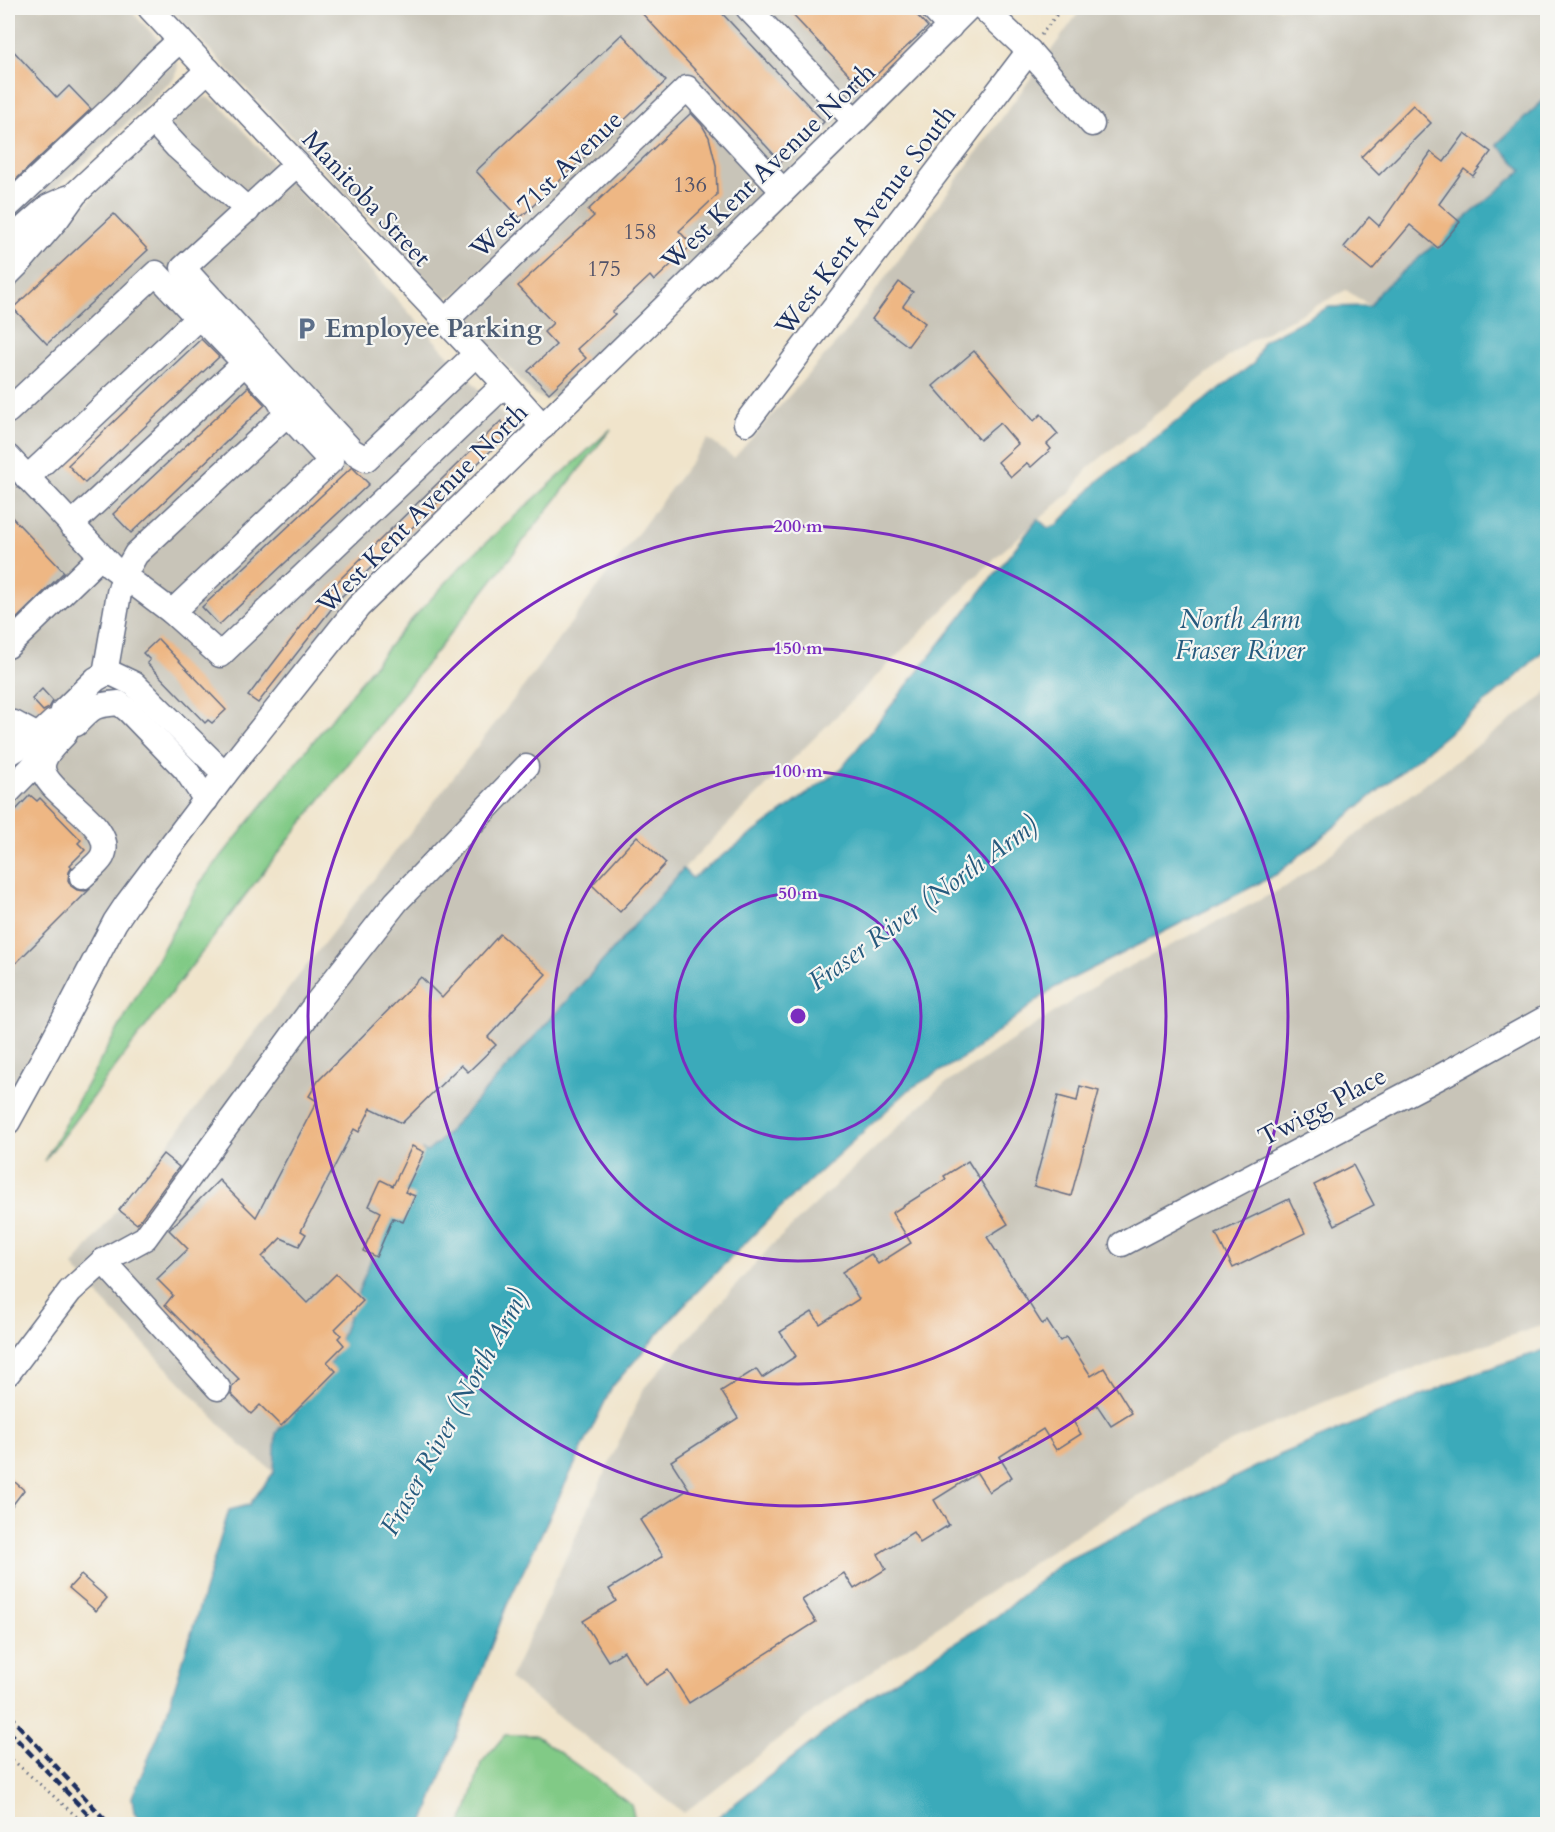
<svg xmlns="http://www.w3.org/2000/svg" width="1555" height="1832" font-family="Cardo,serif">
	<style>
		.industrial { fill: #c8c4b8 }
		.green { fill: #81ca86; stroke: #4e7c72; stroke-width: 1.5 }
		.water { fill: #3baaba; stroke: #2b6c8c; stroke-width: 1.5 }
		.building { fill: #eeb784 }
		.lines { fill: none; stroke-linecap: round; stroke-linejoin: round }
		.minor-casing { stroke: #666e84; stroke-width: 27 }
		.path { stroke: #666e84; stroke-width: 3; stroke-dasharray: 1.5 4.5; stroke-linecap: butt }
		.minor { stroke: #fff; stroke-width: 24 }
		.rail { stroke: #1b2f5e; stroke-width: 4.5; stroke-dasharray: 9 4.5; stroke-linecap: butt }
		.ring { fill: none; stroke: #7b2cbf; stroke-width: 3 }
		.labels { text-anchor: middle; stroke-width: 4.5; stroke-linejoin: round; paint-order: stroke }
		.number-label { font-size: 22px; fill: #505168 }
		.street-label { font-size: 26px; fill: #1b2f5e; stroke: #f6f6f2 }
		.service-label { font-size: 26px; font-weight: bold; fill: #4e5e75; stroke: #f6f6f2; text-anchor: start }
		.water-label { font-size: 27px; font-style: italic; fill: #265a7e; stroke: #f6f6f2 }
		.centre { fill: #7b2cbf; stroke: #f6f6f2; stroke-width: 3 }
		.ring-label { font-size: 18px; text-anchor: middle; font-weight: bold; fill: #7b2cbf; stroke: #f6f6f2; stroke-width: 4.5; stroke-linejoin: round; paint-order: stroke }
	</style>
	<rect width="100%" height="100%" fill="#f6f6f2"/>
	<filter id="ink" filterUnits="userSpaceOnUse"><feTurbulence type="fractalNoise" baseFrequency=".0167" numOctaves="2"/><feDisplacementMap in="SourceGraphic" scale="12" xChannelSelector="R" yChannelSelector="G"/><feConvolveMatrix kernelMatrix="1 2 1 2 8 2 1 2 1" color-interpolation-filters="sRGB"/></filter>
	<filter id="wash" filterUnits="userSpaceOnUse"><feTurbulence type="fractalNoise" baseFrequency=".008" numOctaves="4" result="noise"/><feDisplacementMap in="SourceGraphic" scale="24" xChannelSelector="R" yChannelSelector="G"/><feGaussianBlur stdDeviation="1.35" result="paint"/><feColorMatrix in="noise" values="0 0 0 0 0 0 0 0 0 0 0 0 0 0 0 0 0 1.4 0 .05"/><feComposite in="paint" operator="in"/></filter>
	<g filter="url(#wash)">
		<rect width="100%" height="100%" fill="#f0e4cb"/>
		<g class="industrial">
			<path d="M8,8H128L171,53L178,65L176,75L173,79L90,158L8,228Z"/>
			<path d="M170,8H951L785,174L767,189L558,395L546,400L534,394L466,323L465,315L685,106L697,108L707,97L686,75L456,294L448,297H444Z"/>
			<path d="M1082,8H1547V97L1498,143L1523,169L1380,291L1370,306L1346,290L1246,343L1088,468L1072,491L997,556L683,869L610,953L439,1142L427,1152L343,1332L331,1363L276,1433L274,1472L239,1444L92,1289L73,1266L521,690L708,439L734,458L844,334Z"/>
			<path d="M206,97L218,103L508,421L513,430L348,600L137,874L108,918L8,1095V247L27,266L104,186L192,103Z"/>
			<path d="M1547,691V1324L1446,1357L1336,1397L1219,1447L1058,1546L832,1698L684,1813L510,1679L644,1388L772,1245L939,1088L1107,978L1287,886L1537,701Z"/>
		</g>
		<g class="green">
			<path d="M611,429L247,893L44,1161L200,883L402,630L468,559Z"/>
			<path d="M505,1735H535L631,1804L636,1824H461L467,1811L481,1763Z"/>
		</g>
		<g class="water">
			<path d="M1547,97V647L1516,677L1277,874L1052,989L968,1055L911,1088L780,1208L680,1309L612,1387L507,1605L423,1824H143L134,1812L132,1797L165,1719L229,1510L249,1505L274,1472L276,1433L331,1363L371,1259L422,1150L427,1152L439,1142L610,953L683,869L692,878L842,768L1038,519L1048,528L1057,525L1099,480L1254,363L1263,341L1329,307L1370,306L1380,291L1522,170L1497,144Z"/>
			<path d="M1547,1349V1824H709L872,1695L996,1617L1061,1563L1282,1454L1473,1374Z"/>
		</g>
		<g id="blocks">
			<g class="building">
				<path d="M637,8H717L824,122L781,162Z"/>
				<path d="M786,8H910L928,27L862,88Z"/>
				<path d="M622,34L666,81L520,218L476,171Z"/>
				<path d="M8,45L57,98L69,86L91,109L8,187Z"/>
				<path d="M1413,105L1431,123L1379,175L1361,157Z"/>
				<path d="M691,113L702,125L709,137L716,165L717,195L679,231L692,245L654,281L650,276L612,312L615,314L577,349L586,358L549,393L528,371L556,345L544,332L553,323L518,286L594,216L588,210Z"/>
				<path d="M1465,133L1491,152L1473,176L1464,169L1439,204L1460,222L1438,248L1410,225L1372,270L1344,247L1369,217L1379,226L1431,152L1444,162Z"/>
				<path d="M114,214L148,250L47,344L13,308Z"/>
				<path d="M899,282L913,292L903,306L925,323L908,346L872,319Z"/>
				<path d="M201,339L219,357L85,483L68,465Z"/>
				<path d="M974,351L1034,421L1041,414L1058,434L1047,444L1051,449L1031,467L1027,463L1011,477L998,462L1018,444L1000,423L980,440L933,386Z"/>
				<path d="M248,387L265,405L131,533L113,514Z"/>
				<path d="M501,421L511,431L340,598L258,703L248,696L330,589Z"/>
				<path d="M352,467L369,484L219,625L202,607Z"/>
				<path d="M8,513L64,572L8,627Z"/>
				<path d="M158,639L226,710L212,723L208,720L205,723L147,663L150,660L143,653Z"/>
				<path d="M42,689L53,701L49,708L43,711L32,699Z"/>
				<path d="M30,795L37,801L40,798L81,840L78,843L85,850L70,865L72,867L69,872L68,880L71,886L77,890L85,891L91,888L8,971V806H12L16,810Z"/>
				<path d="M637,836L666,863L620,912L592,885Z"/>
				<path d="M500,934L546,974L488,1037L496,1045L468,1072L461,1065L402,1123L371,1108L359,1132L354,1129L301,1231L306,1234L299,1246L281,1238L262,1257L307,1303L336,1274L363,1301L335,1329L341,1335L338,1338L344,1345L327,1362L336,1371L281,1426L260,1405L251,1414L231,1394L232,1387L239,1379L165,1305L173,1295L157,1279L188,1249L169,1230L219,1180L256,1217L317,1101L309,1096L318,1081L421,977L442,998Z"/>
				<path d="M1080,1086L1099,1091L1071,1196L1034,1186L1058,1096L1077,1101Z"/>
				<path d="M412,1146L424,1152L405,1192L415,1196L403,1222L393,1218L376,1257L363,1251L381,1212L369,1206L381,1180L393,1186Z"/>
				<path d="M163,1154L179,1167L137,1224L119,1210Z"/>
				<path d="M968,1161L1008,1224L987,1237L1042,1324L1047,1321L1060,1341L1066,1337L1091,1376L1104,1368L1132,1413L1111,1426L1097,1405L1073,1421L1081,1434L1056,1450L1043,1429L999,1457L1012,1477L989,1492L977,1473L934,1500L949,1525L920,1543L913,1532L878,1554L886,1569L854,1589L844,1573L802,1600L816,1622L689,1703L668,1670L645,1685L624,1651L608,1661L583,1621L616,1601L609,1589L663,1556L640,1520L689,1489L671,1461L738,1418L721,1391L756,1369L762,1378L796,1356L780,1332L812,1312L820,1324L859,1299L842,1272L871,1254L878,1264L911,1243L892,1213L946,1179L944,1176Z"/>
				<path d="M1353,1165L1374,1205L1335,1225L1314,1185Z"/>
				<path d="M1289,1199L1305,1233L1233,1268L1216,1234Z"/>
				<path d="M8,1476L24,1490L8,1511Z"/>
				<path d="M81,1575L107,1598L96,1611L69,1588Z"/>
			</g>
		</g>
	</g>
	<g filter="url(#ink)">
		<use href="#blocks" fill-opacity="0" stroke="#666e84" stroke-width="1.5"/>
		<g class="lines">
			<defs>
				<g id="minor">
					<path d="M150,8L208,70L505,384L543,427"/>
					<path d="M748,8L855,121"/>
					<path d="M932,8L950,27"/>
					<path d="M983,8L1029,51L1092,124"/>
					<path d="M153,121L177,147L248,210"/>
					<path d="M297,164L183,268L352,451L366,459L476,354"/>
					<path d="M8,206L123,98L155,63L180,40"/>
					<path d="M8,242L49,206L67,198"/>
					<path d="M8,274L21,261L57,219L75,194L208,70"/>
					<path d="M198,318L212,329L277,397L287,414"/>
					<path d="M445,321L687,88L783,191"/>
					<path d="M8,411L156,273L198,318L27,478"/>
					<path d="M746,423L1029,51"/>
					<path d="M8,457L111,566L172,612L220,655L505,384"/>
					<path d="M71,525L245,363"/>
					<path d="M8,646L101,556"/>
					<path d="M105,674L119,593L124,575L136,554L287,414L331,461L172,612"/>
					<path d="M63,711L96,679L105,674H113L134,684L225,774"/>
					<path d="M8,724L14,723L38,736"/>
					<path d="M76,724C93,706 94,705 119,703L129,711L186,770L206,800"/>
					<path d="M65,734C57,743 42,754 43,768C45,795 119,825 102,857C98,864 88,871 82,877"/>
					<path d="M8,754L38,736L53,722"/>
					<path d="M8,792L47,752"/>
					<path d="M8,1122L51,1044L115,922L127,904L225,774L358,607L855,121L968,8"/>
					<path d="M1122,1244L1445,1074L1548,1017"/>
					<path d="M103,1261L218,1388"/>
					<path d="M8,1373L70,1291L103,1261L145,1238L315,1005L396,902L526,767"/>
				</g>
			</defs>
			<use href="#minor" class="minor-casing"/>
			<g class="path">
				<path d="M1041,35L1062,8"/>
				<path d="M8,1756L85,1824"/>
			</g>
			<use href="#minor" class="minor"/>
			<g class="rail">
				<path d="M8,1714L109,1824"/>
				<path d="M8,1730L97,1824"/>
			</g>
		</g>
	</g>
	<g class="ring">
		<circle cx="798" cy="1016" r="123"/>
		<circle cx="798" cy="1016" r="245"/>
		<circle cx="798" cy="1016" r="368"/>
		<circle cx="798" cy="1016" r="490"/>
	</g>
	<defs>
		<symbol id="parking-bare" viewBox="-9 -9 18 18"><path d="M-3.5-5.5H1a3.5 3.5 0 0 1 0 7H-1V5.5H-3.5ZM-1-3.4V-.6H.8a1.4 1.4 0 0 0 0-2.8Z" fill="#5c6f8a" stroke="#f6f6f2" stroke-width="2.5" paint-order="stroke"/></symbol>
	</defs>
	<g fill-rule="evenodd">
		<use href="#parking-bare" x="290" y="312" width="33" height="33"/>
	</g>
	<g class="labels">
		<g class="number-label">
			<text x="690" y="192">136</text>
			<text x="640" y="239">158</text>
			<text x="604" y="276">175</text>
		</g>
		<g class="street-label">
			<text transform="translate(768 166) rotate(-44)" y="9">West Kent Avenue North</text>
			<text transform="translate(546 184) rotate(-44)" y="9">West 71st Avenue</text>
			<text transform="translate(367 198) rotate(47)" y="9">Manitoba Street</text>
			<text transform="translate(865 220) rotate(-53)" y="9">West Kent Avenue South</text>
			<text transform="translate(422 508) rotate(-45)" y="9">West Kent Avenue North</text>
			<text transform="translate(1322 1106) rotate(-28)" y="9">Twigg Place</text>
		</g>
		<g class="service-label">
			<text x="325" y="337">Employee Parking</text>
		</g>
		<g class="water-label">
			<text x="1240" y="628">North Arm<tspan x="1240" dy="31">Fraser River</tspan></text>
			<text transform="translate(923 903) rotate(-36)" y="9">Fraser River (North Arm)</text>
			<text transform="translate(454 1412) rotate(-61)" y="9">Fraser River (North Arm)</text>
		</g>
	</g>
	<circle cx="798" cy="1016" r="9" class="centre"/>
	<g class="ring-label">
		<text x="798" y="532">200 m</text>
		<text x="798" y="654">150 m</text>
		<text x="798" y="777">100 m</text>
		<text x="798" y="899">50 m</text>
	</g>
	<rect width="1555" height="1832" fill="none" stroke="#f6f6f2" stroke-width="30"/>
</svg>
